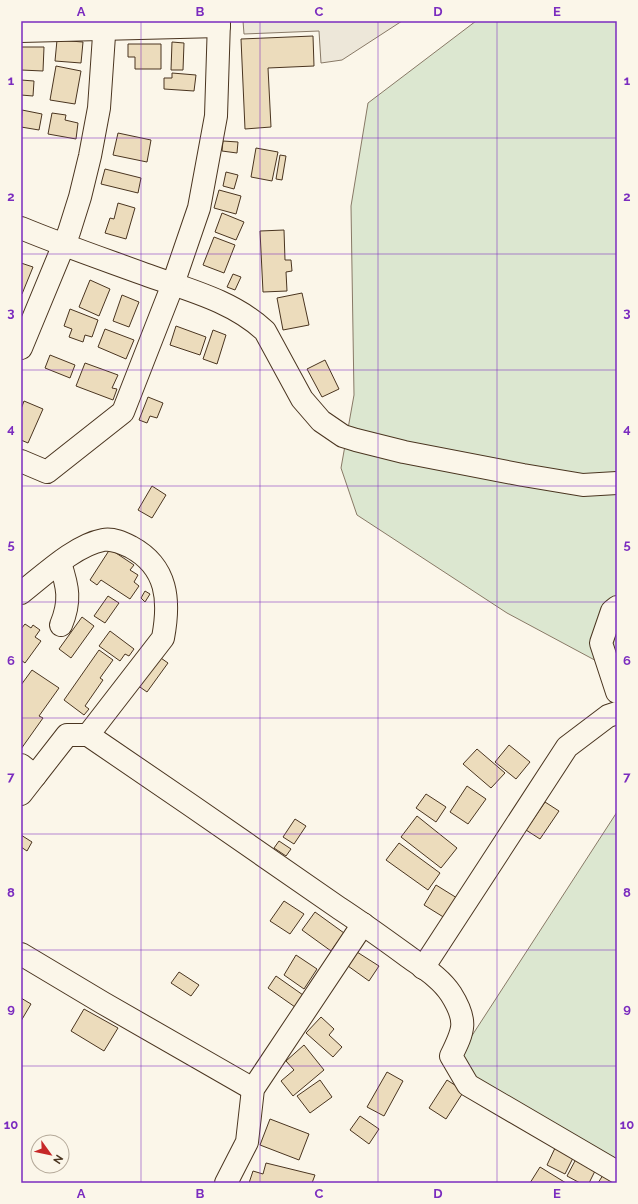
<svg xmlns="http://www.w3.org/2000/svg" width="638" height="1204" font-family="Raleway,sans-serif">
	<style>
		.green { fill: #dce7d0; stroke: #887966 }
		.parking { fill: #ede7d9; stroke: #887966 }
		.building { fill: #ecdcbc; stroke: #4a3520 }
		.lines { fill: none; stroke-linecap: round; stroke-linejoin: round }
		.minor-casing { stroke: #4a3520; stroke-width: 24 }
		.minor { stroke: #fbf6e9; stroke-width: 22 }
		.grid { fill: none; stroke: #7b2cbf; stroke-width: 1; stroke-opacity: 0.55 }
		.neatline { fill: none; stroke: #7b2cbf; stroke-width: 1.5 }
		.grid-label { font-size: 13px; text-anchor: middle; font-weight: bold; fill: #7b2cbf }
	</style>
	<rect width="100%" height="100%" fill="#fbf6e9"/>
	<g class="green">
		<path d="M476,21H617V672L507,613L357,515L341,468L354,395L351,206L368,103Z"/>
		<path d="M617,812V1167L471,1076L462,1051Z"/>
	</g>
	<path class="parking" d="M243,21H402L342,60L321,63L319,31L244,34Z"/>
	<g class="building">
		<path d="M313,36L314,66L268,68L271,127L245,129L241,39Z"/>
		<path d="M57,40L83,42L81,63L55,61Z"/>
		<path d="M172,42L184,43L183,70H171Z"/>
		<path d="M128,44H161V69H135V57H128Z"/>
		<path d="M21,47H44L43,71L21,70Z"/>
		<path d="M56,66L81,71L75,104L50,100Z"/>
		<path d="M172,73L196,75L194,91L164,89V78H172Z"/>
		<path d="M21,80L34,81L33,96L21,95Z"/>
		<path d="M22,110L42,114L39,130L21,127Z"/>
		<path d="M52,113L66,115L65,120L78,123L76,139L48,134Z"/>
		<path d="M118,133L151,140L147,162L113,155Z"/>
		<path d="M223,141L238,142L237,153L222,151Z"/>
		<path d="M256,148L278,152L272,181L251,177Z"/>
		<path d="M280,155L286,156L282,180L276,179Z"/>
		<path d="M105,169L141,178L138,193L101,184Z"/>
		<path d="M226,172L238,175L234,189L223,186Z"/>
		<path d="M219,190L241,196L236,214L214,208Z"/>
		<path d="M118,203L135,208L126,239L105,233L110,218L114,219Z"/>
		<path d="M222,213L244,222L236,240L215,232Z"/>
		<path d="M284,230L285,260H291L292,271L286,272L287,291L263,292L260,231Z"/>
		<path d="M214,237L235,245L224,273L203,265Z"/>
		<path d="M21,263L33,267L22,294L21,293Z"/>
		<path d="M233,274L241,277L235,290L227,287Z"/>
		<path d="M90,280L110,289L99,316L79,307Z"/>
		<path d="M302,293L309,325L283,330L277,298Z"/>
		<path d="M122,295L139,302L129,327L113,321Z"/>
		<path d="M70,309L98,320L92,337L85,335L83,342L69,337L72,329L64,326Z"/>
		<path d="M176,326L206,337L200,355L170,345Z"/>
		<path d="M105,329L134,340L126,359L98,347Z"/>
		<path d="M213,330L226,335L217,364L203,359Z"/>
		<path d="M50,355L75,365L70,378L45,368Z"/>
		<path d="M325,360L339,389L322,397L307,369Z"/>
		<path d="M85,363L118,375L112,388L117,389L113,400L76,386Z"/>
		<path d="M148,397L163,403L157,418L150,416L147,423L139,420Z"/>
		<path d="M24,401L43,409L28,443L21,440V409Z"/>
		<path d="M152,486L166,495L152,518L138,510Z"/>
		<path d="M110,549L134,565L130,570L138,575L134,582L139,586L130,599L101,580L97,585L90,580Z"/>
		<path d="M145,591L150,594L145,602L141,598Z"/>
		<path d="M108,596L119,603L105,623L94,616Z"/>
		<path d="M82,617L94,626L71,658L59,649Z"/>
		<path d="M25,624L31,628L33,625L40,630L35,637L41,641L25,663L21,660V629Z"/>
		<path d="M110,631L134,649L129,656L125,654L120,661L99,646Z"/>
		<path d="M99,650L113,660L100,678L103,680L85,706L89,709L84,715L64,700Z"/>
		<path d="M158,656L168,663L147,692L137,685Z"/>
		<path d="M32,670L59,688L39,716L43,718L21,749V685Z"/>
		<path d="M509,745L530,762L516,779L495,762Z"/>
		<path d="M477,749L505,773L491,788L463,764Z"/>
		<path d="M467,786L486,799L468,824L450,812Z"/>
		<path d="M426,794L446,807L436,822L416,808Z"/>
		<path d="M545,802L559,811L540,839L526,830Z"/>
		<path d="M417,816L457,848L441,868L401,837Z"/>
		<path d="M295,819L306,826L294,844L283,837Z"/>
		<path d="M21,835L32,842L27,851L21,847Z"/>
		<path d="M279,841L291,849L286,856L274,848Z"/>
		<path d="M399,843L440,873L428,890L386,860Z"/>
		<path d="M436,885L457,898L445,918L424,905Z"/>
		<path d="M284,901L304,914L290,934L270,921Z"/>
		<path d="M315,912L344,933L331,951L302,930Z"/>
		<path d="M357,952L379,966L369,981L348,966Z"/>
		<path d="M296,955L317,969L304,989L284,975Z"/>
		<path d="M179,972L199,985L191,996L171,983Z"/>
		<path d="M276,976L303,995L295,1007L268,988Z"/>
		<path d="M21,998L31,1004L21,1021Z"/>
		<path d="M84,1009L118,1028L104,1051L71,1031Z"/>
		<path d="M321,1017L334,1029L329,1035L342,1047L333,1057L306,1033Z"/>
		<path d="M304,1045L324,1070L293,1096L281,1081L294,1070L286,1061Z"/>
		<path d="M387,1072L403,1081L384,1116L367,1107Z"/>
		<path d="M320,1080L332,1097L310,1113L297,1096Z"/>
		<path d="M447,1080L464,1091L446,1119L429,1108Z"/>
		<path d="M360,1116L379,1129L369,1144L350,1130Z"/>
		<path d="M270,1119L309,1134L299,1160L260,1145Z"/>
		<path d="M556,1146L574,1156L565,1174L547,1165Z"/>
		<path d="M576,1159L596,1169L589,1183H580L567,1176Z"/>
		<path d="M266,1163L315,1175L312,1183H249L253,1171L263,1174Z"/>
		<path d="M540,1167L566,1183H530Z"/>
		<path d="M603,1175L617,1183H598Z"/>
	</g>
	<g class="lines">
		<defs>
			<g id="minor">
				<path d="M21,31L219,26"/>
				<path d="M21,228C62,245 103,259 144,274C185,289 232,300 265,331L302,399L321,421L343,436L356,440L404,452L523,475L583,485L617,483"/>
				<path d="M21,348L69,232L80,197L90,156L99,108L105,21"/>
				<path d="M21,461L47,472L123,412L173,284L199,208L216,116L219,21"/>
				<path d="M60,563C68,587 71,601 61,625"/>
				<path d="M21,593C43,576 75,545 103,540C113,538 123,543 131,547C168,567 170,601 163,638L88,735C172,792 256,850 339,908C362,923 384,939 406,955C422,967 440,977 451,994C468,1021 464,1030 451,1056L468,1085L617,1172"/>
				<path d="M617,607L612,611L601,643L617,692"/>
				<path d="M21,765L35,776L67,735H88"/>
				<path d="M21,794L35,776"/>
				<path d="M21,954L103,1003L253,1089"/>
				<path d="M423,968L567,747L608,716L617,713"/>
				<path d="M226,1183L247,1142L253,1089L363,924"/>
			</g>
		</defs>
		<use href="#minor" class="minor-casing"/>
		<use href="#minor" class="minor"/>
	</g>
	<path class="grid" d="M141,21V1183M260,21V1183M378,21V1183M497,21V1183M21,138H617M21,254H617M21,370H617M21,486H617M21,602H617M21,718H617M21,834H617M21,950H617M21,1066H617"/>
	<rect width="638" height="1204" fill="none" stroke="#fbf6e9" stroke-width="44"/>
	<g transform="translate(50 1154) rotate(123)"><circle r="19" fill="#fbf6e9" stroke="#b4a999"/>
	<path d="M0-3L7 15L0 10L-7 15Z" fill="#c62828"/>
	<text y="-6" font-size="11" font-weight="bold" text-anchor="middle" fill="#4a3520">N</text>
	</g>
	<rect x="22" y="22" width="594" height="1160" class="neatline"/>
	<g class="grid-label">
		<text x="81" y="16">A</text>
		<text x="200" y="16">B</text>
		<text x="319" y="16">C</text>
		<text x="438" y="16">D</text>
		<text x="557" y="16">E</text>
		<text x="11" y="85">1</text>
		<text x="627" y="85">1</text>
		<text x="11" y="201">2</text>
		<text x="627" y="201">2</text>
		<text x="11" y="317">3</text>
		<text x="627" y="317">3</text>
		<text x="11" y="433">4</text>
		<text x="627" y="433">4</text>
		<text x="11" y="549">5</text>
		<text x="627" y="549">5</text>
		<text x="11" y="665">6</text>
		<text x="627" y="665">6</text>
		<text x="11" y="781">7</text>
		<text x="627" y="781">7</text>
		<text x="11" y="897">8</text>
		<text x="627" y="897">8</text>
		<text x="11" y="1013">9</text>
		<text x="627" y="1013">9</text>
		<text x="11" y="1129">10</text>
		<text x="627" y="1129">10</text>
		<text x="81" y="1198">A</text>
		<text x="200" y="1198">B</text>
		<text x="319" y="1198">C</text>
		<text x="438" y="1198">D</text>
		<text x="557" y="1198">E</text>
	</g>
</svg>
